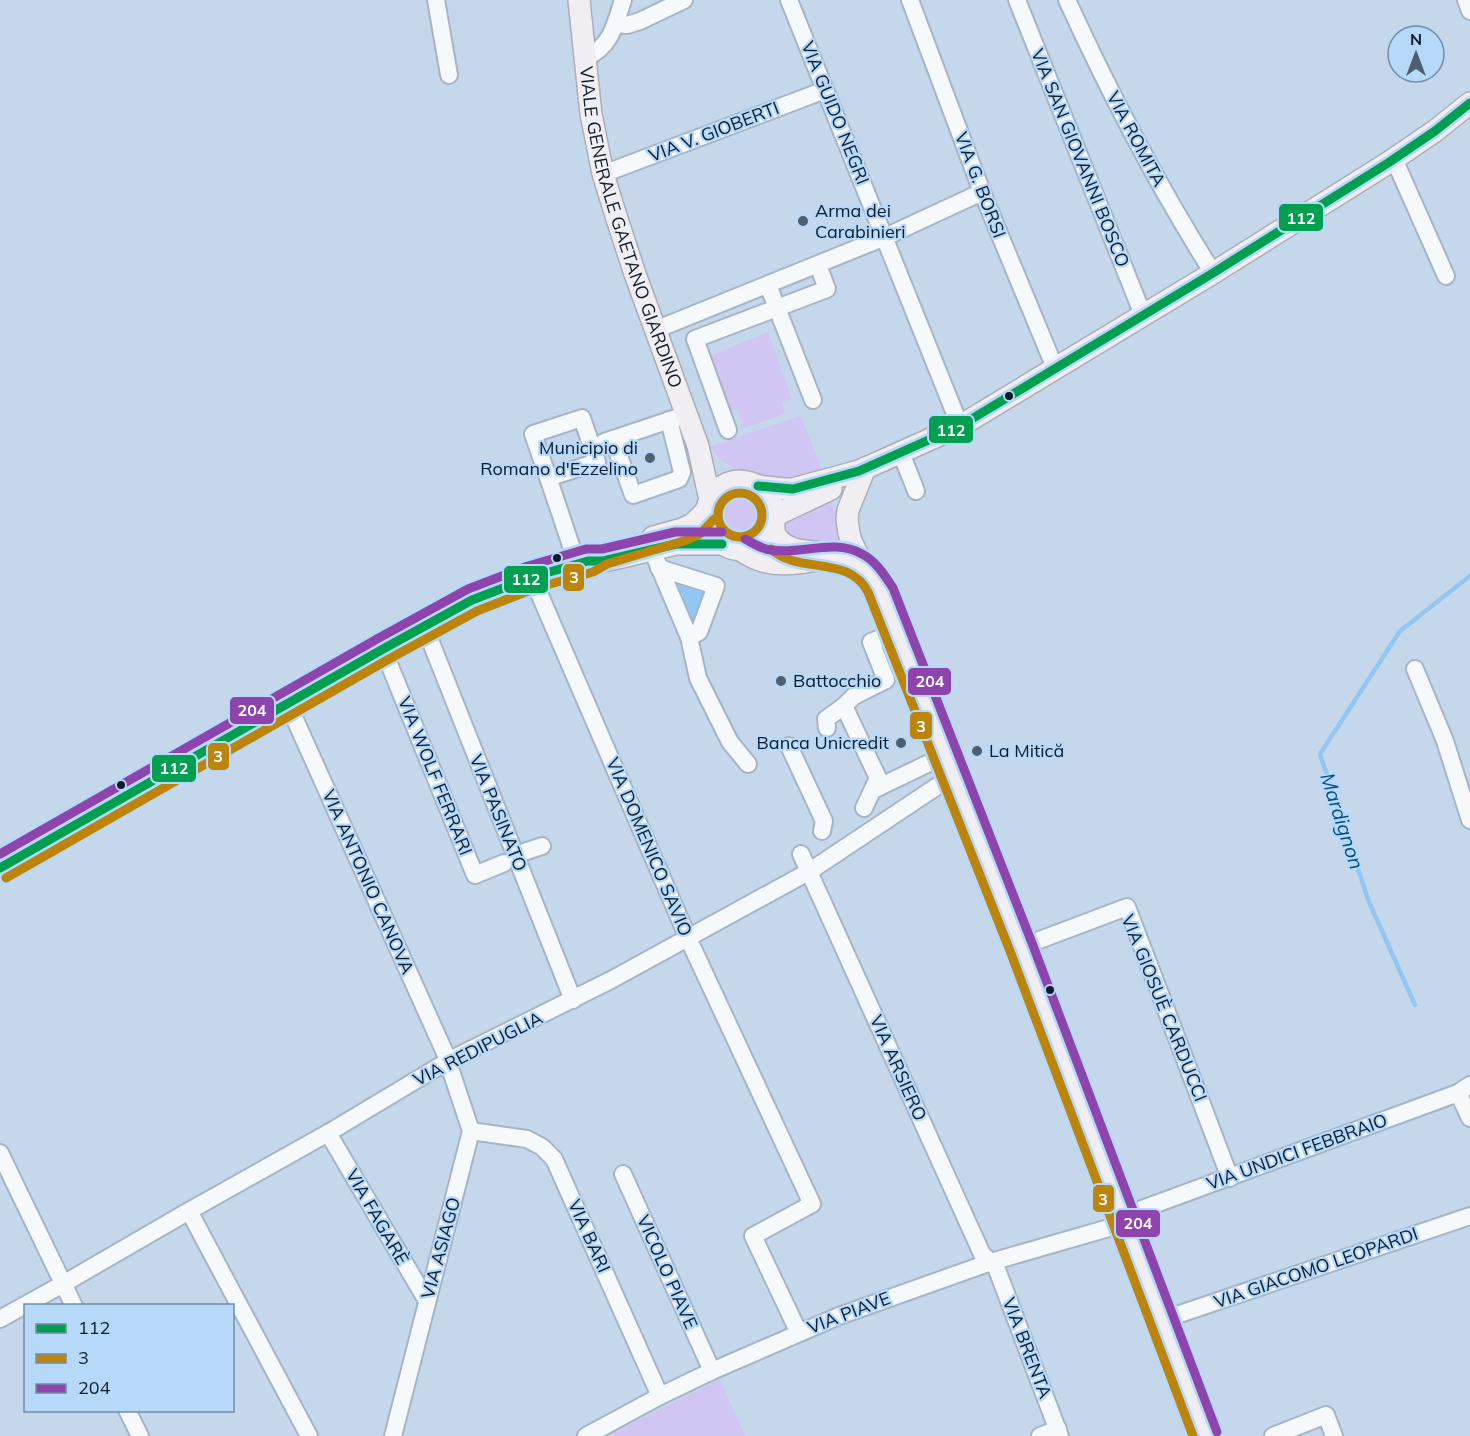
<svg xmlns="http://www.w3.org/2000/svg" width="1470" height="1436" font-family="Mulish,sans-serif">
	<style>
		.green { fill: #d0c5f3 }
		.water { fill: #94c6f4 }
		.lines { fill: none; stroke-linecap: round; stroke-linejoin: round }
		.stream { stroke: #94c6f4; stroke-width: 4.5 }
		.minor-casing { stroke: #a5b5c6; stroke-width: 20 }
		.major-casing { stroke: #adadb8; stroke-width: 24 }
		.minor { stroke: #f6f9fc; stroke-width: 16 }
		.major { stroke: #f0eef2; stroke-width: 21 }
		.bus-1-casing { stroke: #b6d9fa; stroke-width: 14 }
		.bus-2-casing { stroke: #b6d9fa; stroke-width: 14 }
		.bus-3-casing { stroke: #b6d9fa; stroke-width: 14 }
		.bus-1 { stroke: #019f4f; stroke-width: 9 }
		.bus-2 { stroke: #bc840b; stroke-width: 9 }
		.bus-3 { stroke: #8e44ad; stroke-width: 9 }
		.poi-dot { fill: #4d5e6e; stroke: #b6d9fa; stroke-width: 2 }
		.bus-dot { fill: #0c1c2b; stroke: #b6d9fa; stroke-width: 2 }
		.labels { text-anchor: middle; stroke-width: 4.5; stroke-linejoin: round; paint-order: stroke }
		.street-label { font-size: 18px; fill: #0c1c2b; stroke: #b6d9fa }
		.poi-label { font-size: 18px; fill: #0c1c2b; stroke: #b6d9fa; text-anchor: start }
		.water-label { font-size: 20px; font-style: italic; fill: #024e82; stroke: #b6d9fa }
		.line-badge { stroke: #b6d9fa; stroke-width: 2 }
		.badge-label { font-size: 16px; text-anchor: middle; font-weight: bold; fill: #fff }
	</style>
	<rect width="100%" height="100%" fill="#c5d8eb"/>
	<g class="green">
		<path d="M768,332L792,399L782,402L785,414L744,428L737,409L730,412L709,356Z"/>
		<path d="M801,416L821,468L816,477L793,482L762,477L729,465L722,461L710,447Z"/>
		<circle cx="740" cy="515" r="23"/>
		<path d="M835,495L833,509L842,511L847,548L834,545L798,543L784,534V522Z"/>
		<path d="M720,1379L745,1436H607Z"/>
	</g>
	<path class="water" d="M676,579L706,590L693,622Z"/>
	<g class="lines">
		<path class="stream" d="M1415,1005L1369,902L1320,754L1400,631L1470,576"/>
		<defs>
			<g id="minor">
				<path d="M436,0L449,75"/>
				<path d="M789,0L960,426"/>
				<path d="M910,0L982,192L1055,368"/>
				<path d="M1017,0L1143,315"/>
				<path d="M1067,0C1110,94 1158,186 1213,273"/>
				<path d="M1466,0L1470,11"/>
				<path d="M615,24L627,25L640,21L684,0"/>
				<path d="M585,58C611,47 615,25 623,0"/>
				<path d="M1394,159L1446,276"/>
				<path d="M603,174L825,90"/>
				<path d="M655,330L885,237L982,192"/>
				<path d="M813,400L777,308L827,289L818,265"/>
				<path d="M728,430L695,339L777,308L768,285"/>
				<path d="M613,439L633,495L679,479L682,472L669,420"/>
				<path d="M604,442L679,417"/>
				<path d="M901,453L916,491"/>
				<path d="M548,478L597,462L582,418L533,434C548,477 563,521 577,564"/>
				<path d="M652,550L689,637L698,678L730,742L748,764"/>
				<path d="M659,568L716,586L699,632L689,637"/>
				<path d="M532,577L688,938L812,1204L753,1236L799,1333"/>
				<path d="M424,625L573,1000"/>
				<path d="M383,649L475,875L504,863"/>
				<path d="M1415,669L1445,741L1470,820"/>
				<path d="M288,704L445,1053L471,1131L393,1436"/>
				<path d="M844,706L878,778L864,808"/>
				<path d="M827,728L826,719L844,706L854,696L886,680L871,642L898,631"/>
				<path d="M789,746L824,821L822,831"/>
				<path d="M873,790L927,764"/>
				<path d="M801,854L982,1254L996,1267L1060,1436"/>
				<path d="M515,855L542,846"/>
				<path d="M1021,947L1127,907L1230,1178"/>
				<path d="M1458,1093L1470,1118"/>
				<path d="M471,1131L527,1139L542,1147L554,1159L660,1396"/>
				<path d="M328,1133L427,1301"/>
				<path d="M0,1153L74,1306"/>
				<path d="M623,1174L712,1371"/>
				<path d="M189,1211L309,1436"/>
				<path d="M1123,1216L1458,1093L1470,1085"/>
				<path d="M0,1319L63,1284L189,1211L328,1133L448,1061L611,980L810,871L954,775"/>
				<path d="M1162,1320L1470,1216"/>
				<path d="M127,1410L140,1436"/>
				<path d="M586,1436L660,1396L712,1371L839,1316L991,1262L1126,1223"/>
				<path d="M1040,1436L1058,1429"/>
				<path d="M1273,1436L1326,1415L1334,1436"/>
			</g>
			<g id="major">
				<path id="s1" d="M579,0L591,114L603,174L617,219L635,274L698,446L710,500"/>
				<path d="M865,468L848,510L847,519L849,533L851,541L864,568L875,580L890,611L1021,947L1206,1436"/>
				<path d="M758,486L784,489H793L859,471L960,426L1213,273L1388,163L1435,131L1470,103"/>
				<path d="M774,516L831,489"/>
				<path d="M773,526C762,546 740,558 720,542C689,519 715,471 751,483C764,487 773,500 774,514C775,523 771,532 779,540C791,553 810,550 826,554C839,557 852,562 864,568"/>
				<path d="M653,537L682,529L693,524L706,511"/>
				<path d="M739,549C745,553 751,557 757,559C774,566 798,564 816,560"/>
				<path d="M0,868L383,649L472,600L532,577L588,561H603L618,558L676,544H722"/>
			</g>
		</defs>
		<use href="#minor" class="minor-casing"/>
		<use href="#major" class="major-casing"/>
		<use href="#minor" class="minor"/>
		<use href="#major" class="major"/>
		<defs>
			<g id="bus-1">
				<path d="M758,486L793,489L859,471L960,426L1213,273L1388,163L1435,131L1470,103"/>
				<path d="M0,868L383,649L472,600L532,577L588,561H603L676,544H722"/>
			</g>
			<g id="bus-2">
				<circle cx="740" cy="515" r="22"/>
				<path d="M771,549C799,575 848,554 868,592L1010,951L1193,1436"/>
				<path d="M6,878L389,659L477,611L536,588L593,572L607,564L687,540L700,534L714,519"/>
			</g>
			<g id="bus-3">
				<path d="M745,539C753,543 761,549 771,550C801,555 834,538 862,554C876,561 885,576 893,588L1032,943L1217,1432"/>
				<path d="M0,854L377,639L468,589L528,566L586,549H602L675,532H722"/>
			</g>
		</defs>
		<use href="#bus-1" class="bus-1-casing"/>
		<use href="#bus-2" class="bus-2-casing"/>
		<use href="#bus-3" class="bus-3-casing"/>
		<use href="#bus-1" class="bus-1"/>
		<use href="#bus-2" class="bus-2"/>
		<use href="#bus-3" class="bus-3"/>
	</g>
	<g class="poi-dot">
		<circle cx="803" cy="221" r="6"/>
		<circle cx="650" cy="458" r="6"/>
		<circle cx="781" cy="681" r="6"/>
		<circle cx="901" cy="743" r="6"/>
		<circle cx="977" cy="751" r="6"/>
	</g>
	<g class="bus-dot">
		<circle cx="1009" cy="396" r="5"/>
		<circle cx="557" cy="558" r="5"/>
		<circle cx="121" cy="785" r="5"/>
		<circle cx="1050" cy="990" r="5"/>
	</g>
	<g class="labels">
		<g class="street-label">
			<text transform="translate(835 113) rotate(68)" y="6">VIA GUIDO NEGRI</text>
			<text transform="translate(714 132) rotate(-21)" y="6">VIA V. GIOBERTI</text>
			<text transform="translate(1136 139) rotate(62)" y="6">VIA ROMITA</text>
			<text transform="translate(1080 158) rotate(68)" y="6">VIA SAN GIOVANNI BOSCO</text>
			<text transform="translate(980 185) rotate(69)" y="6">VIA G. BORSI</text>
			<text dy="6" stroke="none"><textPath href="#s1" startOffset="234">VIALE GENERALE GAETANO GIARDINO</textPath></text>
			<text transform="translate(435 776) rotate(68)" y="6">VIA WOLF FERRARI</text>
			<text transform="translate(498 813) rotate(68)" y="6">VIA PASINATO</text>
			<text transform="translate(649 847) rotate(67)" y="6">VIA DOMENICO SAVIO</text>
			<text transform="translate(368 882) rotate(66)" y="6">VIA ANTONIO CANOVA</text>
			<text transform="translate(1164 1008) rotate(68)" y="6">VIA GIOSUÈ CARDUCCI</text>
			<text transform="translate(478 1049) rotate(-27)" y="6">VIA REDIPUGLIA</text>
			<text transform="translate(898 1068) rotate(66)" y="6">VIA ARSIERO</text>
			<text transform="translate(1297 1152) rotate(-20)" y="6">VIA UNDICI FEBBRAIO</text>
			<text transform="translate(377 1217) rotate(60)" y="6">VIA FAGARÈ</text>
			<text transform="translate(589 1236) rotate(66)" y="6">VIA BARI</text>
			<text transform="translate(441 1248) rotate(-75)" y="6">VIA ASIAGO</text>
			<text transform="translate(1316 1268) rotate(-19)" y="6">VIA GIACOMO LEOPARDI</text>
			<text transform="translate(667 1272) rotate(66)" y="6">VICOLO PIAVE</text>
			<text transform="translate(849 1313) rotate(-21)" y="6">VIA PIAVE</text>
			<text transform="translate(1027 1348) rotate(69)" y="6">VIA BRENTA</text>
		</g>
		<g class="poi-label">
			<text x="815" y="217">Arma dei<tspan x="815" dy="21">Carabinieri</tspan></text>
			<text x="638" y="454" text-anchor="end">Municipio di<tspan x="638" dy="21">Romano d'Ezzelino</tspan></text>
			<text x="793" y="687">Battocchio</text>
			<text x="889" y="749" text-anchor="end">Banca Unicredit</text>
			<text x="989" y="757">La Mitică</text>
		</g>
		<g class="water-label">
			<text transform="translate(1342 821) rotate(72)" y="7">Mardignon</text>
		</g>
	</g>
	<g class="line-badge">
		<rect x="1278" y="203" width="46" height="29" rx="6" fill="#019f4f"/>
		<rect x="928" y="415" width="46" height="29" rx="6" fill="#019f4f"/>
		<rect x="562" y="563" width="23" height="29" rx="6" fill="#bc840b"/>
		<rect x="503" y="565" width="46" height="29" rx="6" fill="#019f4f"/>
		<rect x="907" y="667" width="45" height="29" rx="6" fill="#8e44ad"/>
		<rect x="229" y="696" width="46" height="29" rx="6" fill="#8e44ad"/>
		<rect x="909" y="711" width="24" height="29" rx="6" fill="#bc840b"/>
		<rect x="207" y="742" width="23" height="29" rx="6" fill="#bc840b"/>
		<rect x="151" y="754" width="46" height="29" rx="6" fill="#019f4f"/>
		<rect x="1092" y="1184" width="23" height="29" rx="6" fill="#bc840b"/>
		<rect x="1115" y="1209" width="46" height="29" rx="6" fill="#8e44ad"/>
	</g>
	<g class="badge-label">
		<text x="1301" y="224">112</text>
		<text x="951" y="436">112</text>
		<text x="574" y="583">3</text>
		<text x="526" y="585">112</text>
		<text x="930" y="687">204</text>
		<text x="252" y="716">204</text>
		<text x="921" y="732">3</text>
		<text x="218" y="762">3</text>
		<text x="174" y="774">112</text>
		<text x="1103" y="1205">3</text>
		<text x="1138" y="1229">204</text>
	</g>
	<rect x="24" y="1304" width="210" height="108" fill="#b6d9fa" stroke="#728da7" stroke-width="1.5"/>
	<rect x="36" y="1324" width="30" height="9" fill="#019f4f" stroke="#728da7" stroke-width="1.5"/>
	<text x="78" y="1334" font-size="18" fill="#0c1c2b">112</text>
	<rect x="36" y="1354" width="30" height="9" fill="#bc840b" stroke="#728da7" stroke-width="1.5"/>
	<text x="78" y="1364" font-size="18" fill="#0c1c2b">3</text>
	<rect x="36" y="1384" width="30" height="9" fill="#8e44ad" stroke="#728da7" stroke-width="1.5"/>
	<text x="78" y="1394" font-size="18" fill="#0c1c2b">204</text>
	<g transform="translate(1416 54)"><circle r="28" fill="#b6d9fa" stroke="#728da7" stroke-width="1.5"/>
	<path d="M0-4.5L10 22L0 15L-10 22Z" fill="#4d5e6e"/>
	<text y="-9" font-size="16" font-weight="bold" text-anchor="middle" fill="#0c1c2b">N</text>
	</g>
</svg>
